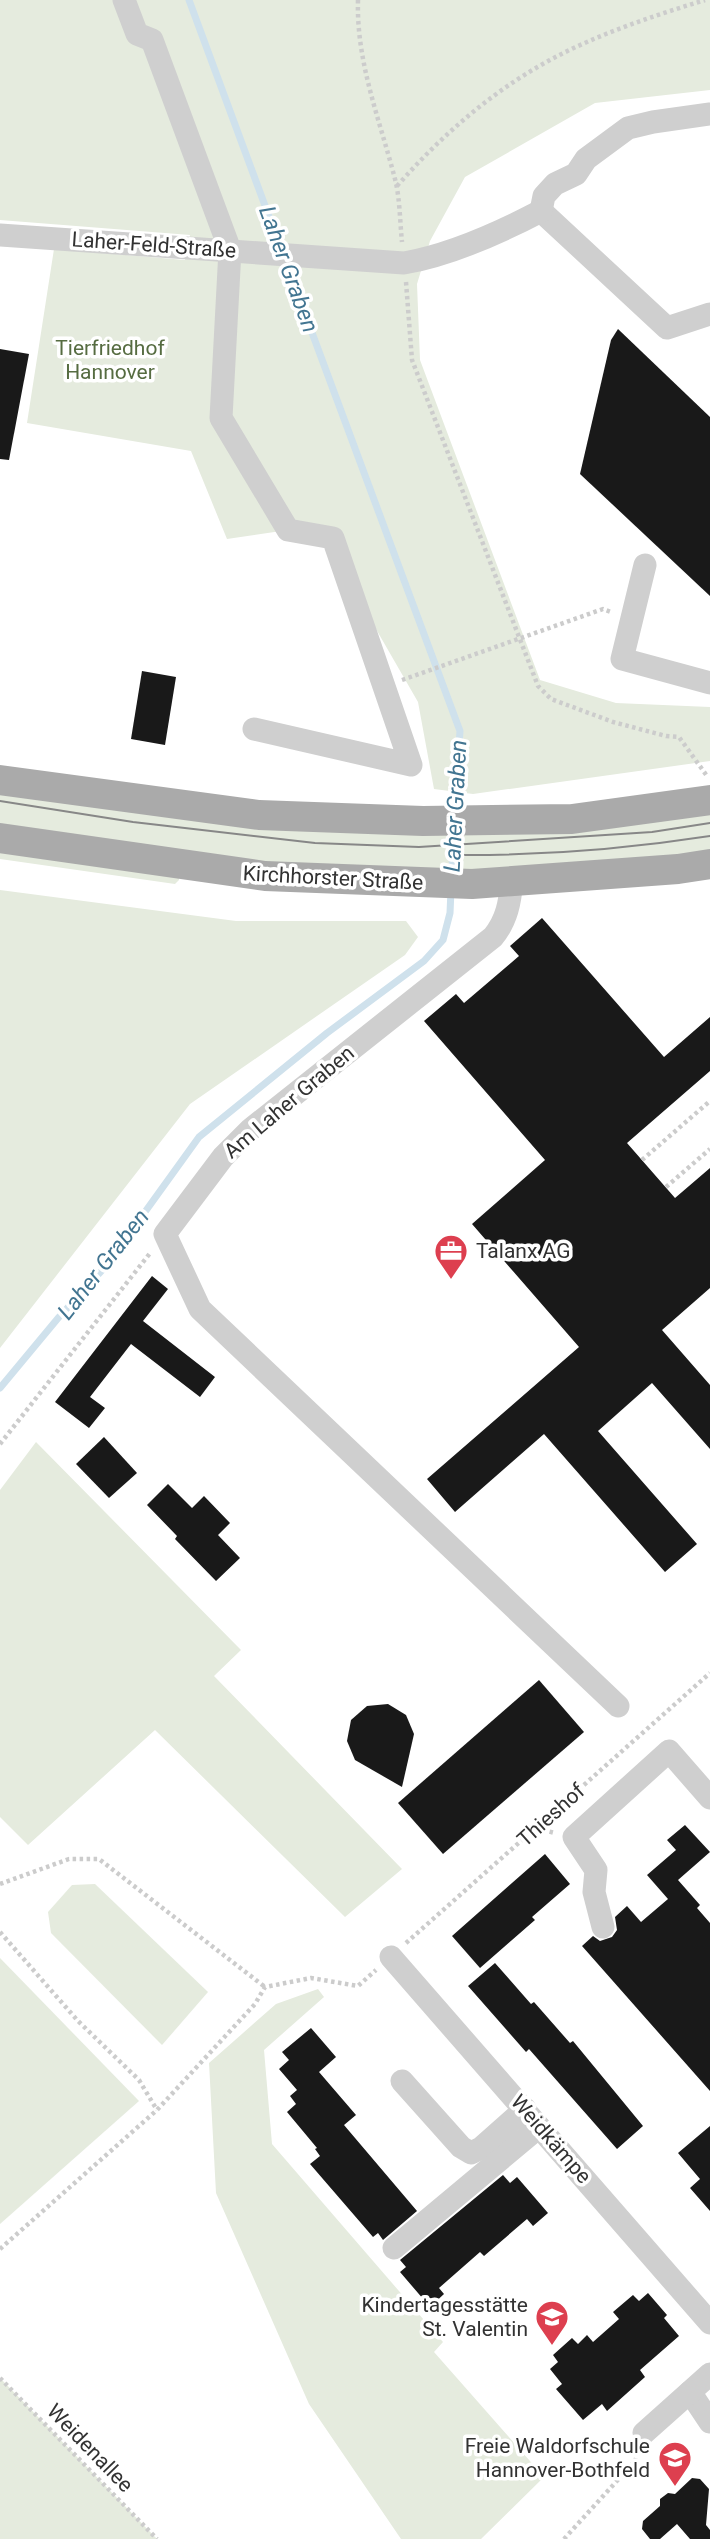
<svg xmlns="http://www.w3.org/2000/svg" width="710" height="2539" font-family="Roboto,sans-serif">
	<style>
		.green { fill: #e5ebde }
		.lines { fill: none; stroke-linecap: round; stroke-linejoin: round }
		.stream { stroke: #cfe1ec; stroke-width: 7 }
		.building { fill: #191919 }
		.path { stroke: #ccc; stroke-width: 4.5; stroke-dasharray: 3.5 3.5; stroke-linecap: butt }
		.minor { stroke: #cfcfcf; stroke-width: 23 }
		.major { stroke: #aaa; stroke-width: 30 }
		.tram { stroke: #878787; stroke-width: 2 }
		.labels { text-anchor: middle; stroke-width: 7; stroke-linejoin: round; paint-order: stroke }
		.street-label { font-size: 21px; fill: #323232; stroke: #fff }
		.park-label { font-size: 21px; fill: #566c41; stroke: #fff }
		.poi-label { font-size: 21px; fill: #323232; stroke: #fff; text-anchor: end }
		.water-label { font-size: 23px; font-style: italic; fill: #427591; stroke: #fff }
	</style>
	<rect width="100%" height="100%" fill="#fff"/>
	<g class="green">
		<path d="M0,0H710V90L595,103L465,177L430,241L417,284L420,360L540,680L616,703L710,707V761L473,794L434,789L418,702L346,577L333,538L288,530L227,539L191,451L27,423L54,249L185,260L190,235L0,220Z"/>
		<path d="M0,789L90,803L710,811V850L677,856L512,870L290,867L0,828Z"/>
		<path d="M0,850L179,878V880L175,884L0,859Z"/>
		<path d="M0,890L236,921H406L418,937L405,955L190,1104L0,1348Z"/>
		<path d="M36,1442L241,1650L214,1676L402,1869L345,1917L155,1730L28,1845L0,1817V1490Z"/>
		<path d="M95,1884L208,1992L162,2045L51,1933L48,1912L72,1885Z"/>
		<path d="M0,1958L139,2101L0,2224Z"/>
		<path d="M318,1989L324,1997L264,2050L272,2144L443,2342L434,2352L544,2477L481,2539H401L309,2404L216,2193L209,2063L276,2004Z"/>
		<path d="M0,2378L157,2539H0Z"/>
	</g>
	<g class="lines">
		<g class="stream">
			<path d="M189,0L281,249"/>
			<path d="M285,260L460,731L454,815"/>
			<path d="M452,878L453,827"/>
			<path d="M0,1388L59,1317L106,1266L199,1137L327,1033L424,961L443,940L450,913L451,890"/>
		</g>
	</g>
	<g class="building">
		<path d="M618,329L710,417V596L580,474L611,340Z"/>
		<path d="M0,349L29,354L9,460L0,459Z"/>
		<path d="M142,671L176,677L165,745L131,739Z"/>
		<path d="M542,918L664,1057L710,1017V1071L627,1143L675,1198L710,1168V1288L662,1330L710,1385V1449L652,1383L598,1431L697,1544L665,1572L544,1434L455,1512L427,1479L579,1347L472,1224L545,1160L424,1021L456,994L464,1003L519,956L510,946Z"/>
		<path d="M152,1276L168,1289L143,1321L215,1377L200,1397L131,1344L90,1397L105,1408L89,1428L55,1402Z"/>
		<path d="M104,1437L137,1473L109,1498L76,1464Z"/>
		<path d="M168,1484L192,1508L204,1496L230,1523L218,1535L240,1558L216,1581L175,1539L177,1536L147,1505Z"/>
		<path d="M539,1680L584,1732L443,1854L398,1803Z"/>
		<path d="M388,1704L406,1715L414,1734L402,1787L355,1760L347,1741L351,1720L367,1706Z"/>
		<path d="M685,1825L710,1852L678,1880L700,1905L697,1908L710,1923V2091L582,1946L593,1936L600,1941L612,1937L617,1930L615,1917L627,1906L641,1922L668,1899L647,1875L676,1850L667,1840Z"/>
		<path d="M545,1854L570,1884L532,1917L535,1920L480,1968L452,1936Z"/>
		<path d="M495,1963L531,2004L534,2002L570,2043L573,2041L643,2126L617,2149L529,2049L526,2052L468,1986Z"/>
		<path d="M311,2028L336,2057L319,2072L356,2115L344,2125L417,2211L383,2240L378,2233L373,2237L310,2164L320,2156L315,2149L317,2148L287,2112L296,2104L290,2096L297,2090L279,2069L289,2060L282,2052Z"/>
		<path d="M710,2126V2211L690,2188L700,2179L678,2153Z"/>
		<path d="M503,2175L510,2183L517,2177L548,2213L533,2226L527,2219L484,2256L480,2252L439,2288L444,2294L430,2307L400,2272L406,2267L400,2260Z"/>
		<path d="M648,2293L667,2315L664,2318L679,2336L640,2370L645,2377L607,2411L602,2404L583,2420L556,2389L562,2384L550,2369L558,2362L553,2355L572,2338L578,2344L587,2335L593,2342L619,2319L613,2312L633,2295L639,2301Z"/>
		<path d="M692,2478L700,2479L709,2489L706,2525L710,2530V2539H690L677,2524L660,2539H650L642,2529L643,2521L660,2506V2499L668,2493L675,2494Z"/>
	</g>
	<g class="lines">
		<g class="path">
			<path d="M358,0C356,63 381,123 396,183C400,202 400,223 402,242"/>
			<path d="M397,186C441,136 491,92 550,60C598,34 653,16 705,0"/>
			<path d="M406,282L412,360L538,686L551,699L613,722L666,736L679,737L707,776"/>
			<path d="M402,680L603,609L611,612"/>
			<path d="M642,1160L710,1101"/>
			<path d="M666,1187L710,1149"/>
			<path d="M0,1444L151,1252"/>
			<path d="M536,1828L555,1833"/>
			<path d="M0,1884L69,1859H99L265,1987"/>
			<path d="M0,1932L78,2021L139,2080L157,2110"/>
			<path d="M406,1943L710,1673"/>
			<path d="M0,2249L157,2110L255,2004L265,1987L311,1978L358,1986L376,1970"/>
			<path d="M0,2378L157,2539"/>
			<path d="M564,2539L635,2461L638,2453"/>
		</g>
		<g class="minor">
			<path d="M124,0L137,34L152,40L230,250L221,418L288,530L333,538L411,765L254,729"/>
			<path d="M541,211L667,328L710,314"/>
			<path d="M541,211L544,196L555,184L576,174L586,159L628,128L653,122L710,114"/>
			<path d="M0,235L404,263C451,255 499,233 541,211"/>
			<path d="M645,565L622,659L710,683"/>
			<path d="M512,880C510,902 507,920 493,937L251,1129L223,1157L165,1234L200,1309L618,1706"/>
			<path d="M603,1927L594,1892L596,1870L574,1837L669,1751L710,1798"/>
			<path d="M391,1957L710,2323"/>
			<path d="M402,2081L461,2147L471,2153L481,2148L525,2109"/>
			<path d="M394,2248L539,2127"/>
			<path d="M690,2392L710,2422"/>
			<path d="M644,2433L710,2374"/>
		</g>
		<g class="major">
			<path d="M0,780L259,815L423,821L572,819L710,800"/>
			<path d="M0,838L265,876L472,884L678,869L710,864"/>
		</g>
		<g class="tram">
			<path d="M0,801L133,822L315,843L419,847L652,832L710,823"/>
			<path d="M452,855C538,856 626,849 710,836"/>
		</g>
	</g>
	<defs>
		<symbol id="office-pin" viewBox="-11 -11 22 30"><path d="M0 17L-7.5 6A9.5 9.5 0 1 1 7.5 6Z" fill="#dd3f4f" stroke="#fff"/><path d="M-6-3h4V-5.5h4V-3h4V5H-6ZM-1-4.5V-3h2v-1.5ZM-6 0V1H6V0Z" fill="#fff"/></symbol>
		<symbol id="school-pin" viewBox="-11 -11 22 30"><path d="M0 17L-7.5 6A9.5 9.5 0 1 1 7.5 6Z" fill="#dd3f4f" stroke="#fff"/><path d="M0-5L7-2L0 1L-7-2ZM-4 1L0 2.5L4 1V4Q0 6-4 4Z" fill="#fff"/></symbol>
	</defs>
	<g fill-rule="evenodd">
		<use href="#office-pin" x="432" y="1232" width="38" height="52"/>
		<use href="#school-pin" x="533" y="2298" width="38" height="52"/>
		<use href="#school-pin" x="656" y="2439" width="38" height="52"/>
	</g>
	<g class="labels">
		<g class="street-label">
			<text transform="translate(154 245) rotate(4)" y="7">Laher-Feld-Straße</text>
			<text transform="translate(333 878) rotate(3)" y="7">Kirchhorster Straße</text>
			<text transform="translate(289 1102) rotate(-40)" y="7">Am Laher Graben</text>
			<text transform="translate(551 1815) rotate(-42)" y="7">Thieshof</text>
			<text transform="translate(551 2139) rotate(49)" y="7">Weidkämpe</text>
			<text transform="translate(90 2448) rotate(46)" y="7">Weidenallee</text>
		</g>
		<g class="park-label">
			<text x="110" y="355">Tierfriedhof<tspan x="110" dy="24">Hannover</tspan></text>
		</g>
		<g class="poi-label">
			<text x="476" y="1258" text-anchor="start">Talanx AG</text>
			<text x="528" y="2312">Kindertagesstätte<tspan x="528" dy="24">St. Valentin</tspan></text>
			<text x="650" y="2453">Freie Waldorfschule<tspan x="650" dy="24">Hannover-Bothfeld</tspan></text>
		</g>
		<g class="water-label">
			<text transform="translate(289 269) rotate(70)" y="8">Laher Graben</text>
			<text transform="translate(455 806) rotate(-87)" y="8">Laher Graben</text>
			<text transform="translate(103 1264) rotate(-52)" y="8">Laher Graben</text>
		</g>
	</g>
</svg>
